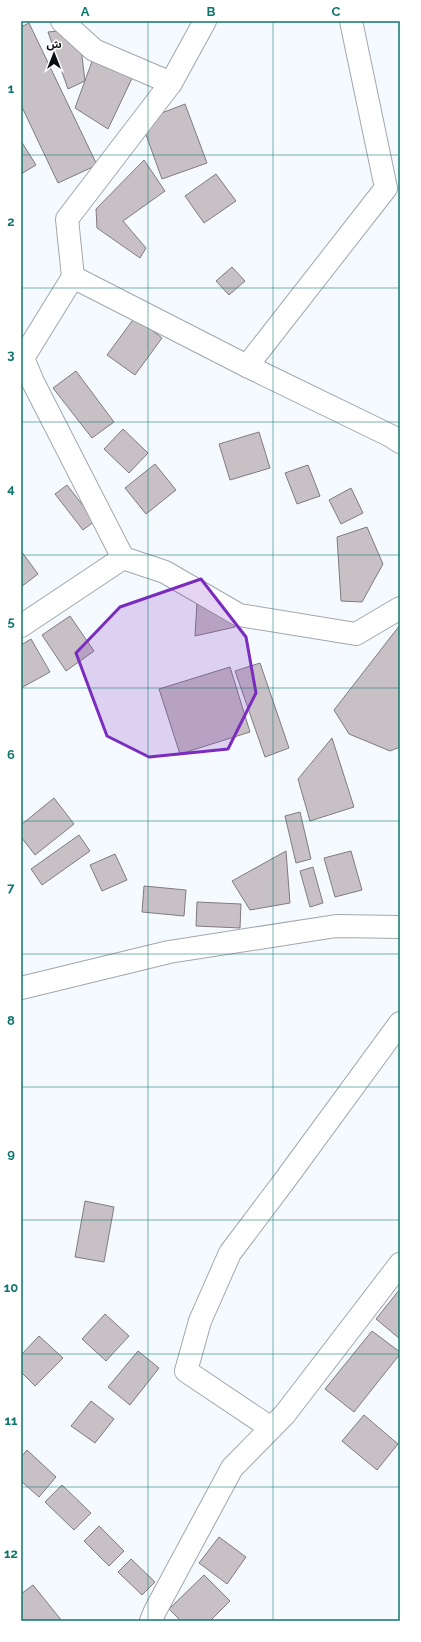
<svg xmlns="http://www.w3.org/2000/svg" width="421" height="1642" font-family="Raleway,'Noto Sans Arabic',sans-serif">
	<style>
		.building { fill: #c7c0c5; stroke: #817b7f }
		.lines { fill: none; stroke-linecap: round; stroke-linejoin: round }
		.minor-casing { stroke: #a2a7ad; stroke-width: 24 }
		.minor { stroke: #fff; stroke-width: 22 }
		.marked { fill: #7b2cbf; fill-opacity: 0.2; stroke: #7b2cbf; stroke-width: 3; stroke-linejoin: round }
		.grid { fill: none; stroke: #0f766e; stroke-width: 1; stroke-opacity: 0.55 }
		.neatline { fill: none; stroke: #0f766e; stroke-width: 1.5 }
		.grid-label { font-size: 13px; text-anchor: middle; font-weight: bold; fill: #0f766e }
	</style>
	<rect width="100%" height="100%" fill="#f5faff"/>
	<g class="building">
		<path d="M29,23L97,165L58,183L21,105V27Z"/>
		<path d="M58,31L81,48L85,81L68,89L48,32Z"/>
		<path d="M94,56L135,72L108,129L75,108Z"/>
		<path d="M185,104L207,163L162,179L141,121Z"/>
		<path d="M21,141L36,165L21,174Z"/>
		<path d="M144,160L165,191L123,221L146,248L140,258L97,228L96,209Z"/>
		<path d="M216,174L236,201L204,223L185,196Z"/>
		<path d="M232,267L245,281L229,295L216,281Z"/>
		<path d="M135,317L162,338L135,375L107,355Z"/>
		<path d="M76,371L114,422L92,438L53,388Z"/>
		<path d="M123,429L148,453L129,473L104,449Z"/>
		<path d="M259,432L270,468L230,480L219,444Z"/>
		<path d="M155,464L176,490L146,514L125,488Z"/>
		<path d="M308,465L320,496L297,504L285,473Z"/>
		<path d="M67,485L95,521L83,530L55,494Z"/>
		<path d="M351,488L363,513L341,524L329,500Z"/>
		<path d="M367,527L383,564L362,602L341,601L337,537Z"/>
		<path d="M21,551L38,574L21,587Z"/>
		<path d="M218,591L235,627L195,636L197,602Z"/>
		<path d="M70,616L94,651L66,671L42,635Z"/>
		<path d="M400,625V747L390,751L349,734L334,710Z"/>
		<path d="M31,639L50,672L21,688V645Z"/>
		<path d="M260,663L289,748L265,757L235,671Z"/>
		<path d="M230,667L250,732L180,754L159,689Z"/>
		<path d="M332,738L354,807L310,821L298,779Z"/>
		<path d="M54,798L74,824L35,855L21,837V825Z"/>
		<path d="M300,812L311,859L296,863L285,816Z"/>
		<path d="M79,835L90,851L42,885L31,869Z"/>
		<path d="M286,851L290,903L250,910L232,881Z"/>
		<path d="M351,851L362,890L335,897L324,858Z"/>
		<path d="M115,854L127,880L102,891L90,865Z"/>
		<path d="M313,867L323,903L310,907L300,871Z"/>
		<path d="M144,886L186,890L184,916L142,912Z"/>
		<path d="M197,902L241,904L240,928L196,926Z"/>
		<path d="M85,1201L114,1207L104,1262L75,1257Z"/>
		<path d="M400,1289V1339L376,1319Z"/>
		<path d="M105,1314L129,1336L106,1361L82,1339Z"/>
		<path d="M372,1331L400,1352V1354L354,1412L325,1389Z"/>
		<path d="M39,1336L63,1358L35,1386L21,1372V1355Z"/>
		<path d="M138,1351L159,1368L130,1405L108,1387Z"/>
		<path d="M91,1401L114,1419L95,1443L71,1426Z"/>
		<path d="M364,1415L398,1444L377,1470L342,1441Z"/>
		<path d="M27,1450L56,1477L39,1497L21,1481V1457Z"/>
		<path d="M62,1485L91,1513L74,1530L45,1502Z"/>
		<path d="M99,1526L124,1551L109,1566L84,1541Z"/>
		<path d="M219,1537L246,1557L227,1584L199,1563Z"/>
		<path d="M131,1559L155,1582L142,1595L118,1572Z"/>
		<path d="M204,1575L230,1601L210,1621H181L169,1609Z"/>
		<path d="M33,1585L62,1621H21V1594Z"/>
	</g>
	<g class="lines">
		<defs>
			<g id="minor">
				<path d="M62,21L94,50L171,83"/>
				<path d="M205,21L171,83L67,219L73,277L247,366L391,436L400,442"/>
				<path d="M73,277L23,358L33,382L123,558"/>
				<path d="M247,366L386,188L351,21"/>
				<path d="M21,626L123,558L165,572L239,615L356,634L400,608"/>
				<path d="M21,988L169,952L336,926L400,927"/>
				<path d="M271,1428L186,1371L200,1321L230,1253L285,1180L400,1023"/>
				<path d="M151,1621L155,1611L232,1468L285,1414L400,1264"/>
			</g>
		</defs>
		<use href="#minor" class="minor-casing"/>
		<use href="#minor" class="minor"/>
	</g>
	<path class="marked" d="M201,579L246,637L256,693L228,749L149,757L107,736L76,653L120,607Z"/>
	<path class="grid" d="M148,21V1621M273,21V1621M21,155H400M21,288H400M21,422H400M21,555H400M21,688H400M21,821H400M21,954H400M21,1087H400M21,1220H400M21,1354H400M21,1487H400"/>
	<rect width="421" height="1642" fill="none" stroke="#ffffff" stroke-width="44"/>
	<g transform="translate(54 54)" stroke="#ffffff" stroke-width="3" paint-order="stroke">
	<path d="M0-3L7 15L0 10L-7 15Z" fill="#0b0d0f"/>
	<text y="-6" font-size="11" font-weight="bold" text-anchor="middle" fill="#0b0d0f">ش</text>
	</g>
	<rect x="22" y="22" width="377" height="1598" class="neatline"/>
	<g class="grid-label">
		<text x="85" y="16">A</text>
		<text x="211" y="16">B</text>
		<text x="336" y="16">C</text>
		<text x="11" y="93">1</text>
		<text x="11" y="226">2</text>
		<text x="11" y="359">3</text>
		<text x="11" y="493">4</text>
		<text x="11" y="626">5</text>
		<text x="11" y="759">6</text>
		<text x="11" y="892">7</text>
		<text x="11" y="1025">8</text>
		<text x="11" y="1158">9</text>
		<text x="11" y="1292">10</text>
		<text x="11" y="1425">11</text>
		<text x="11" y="1558">12</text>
	</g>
</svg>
